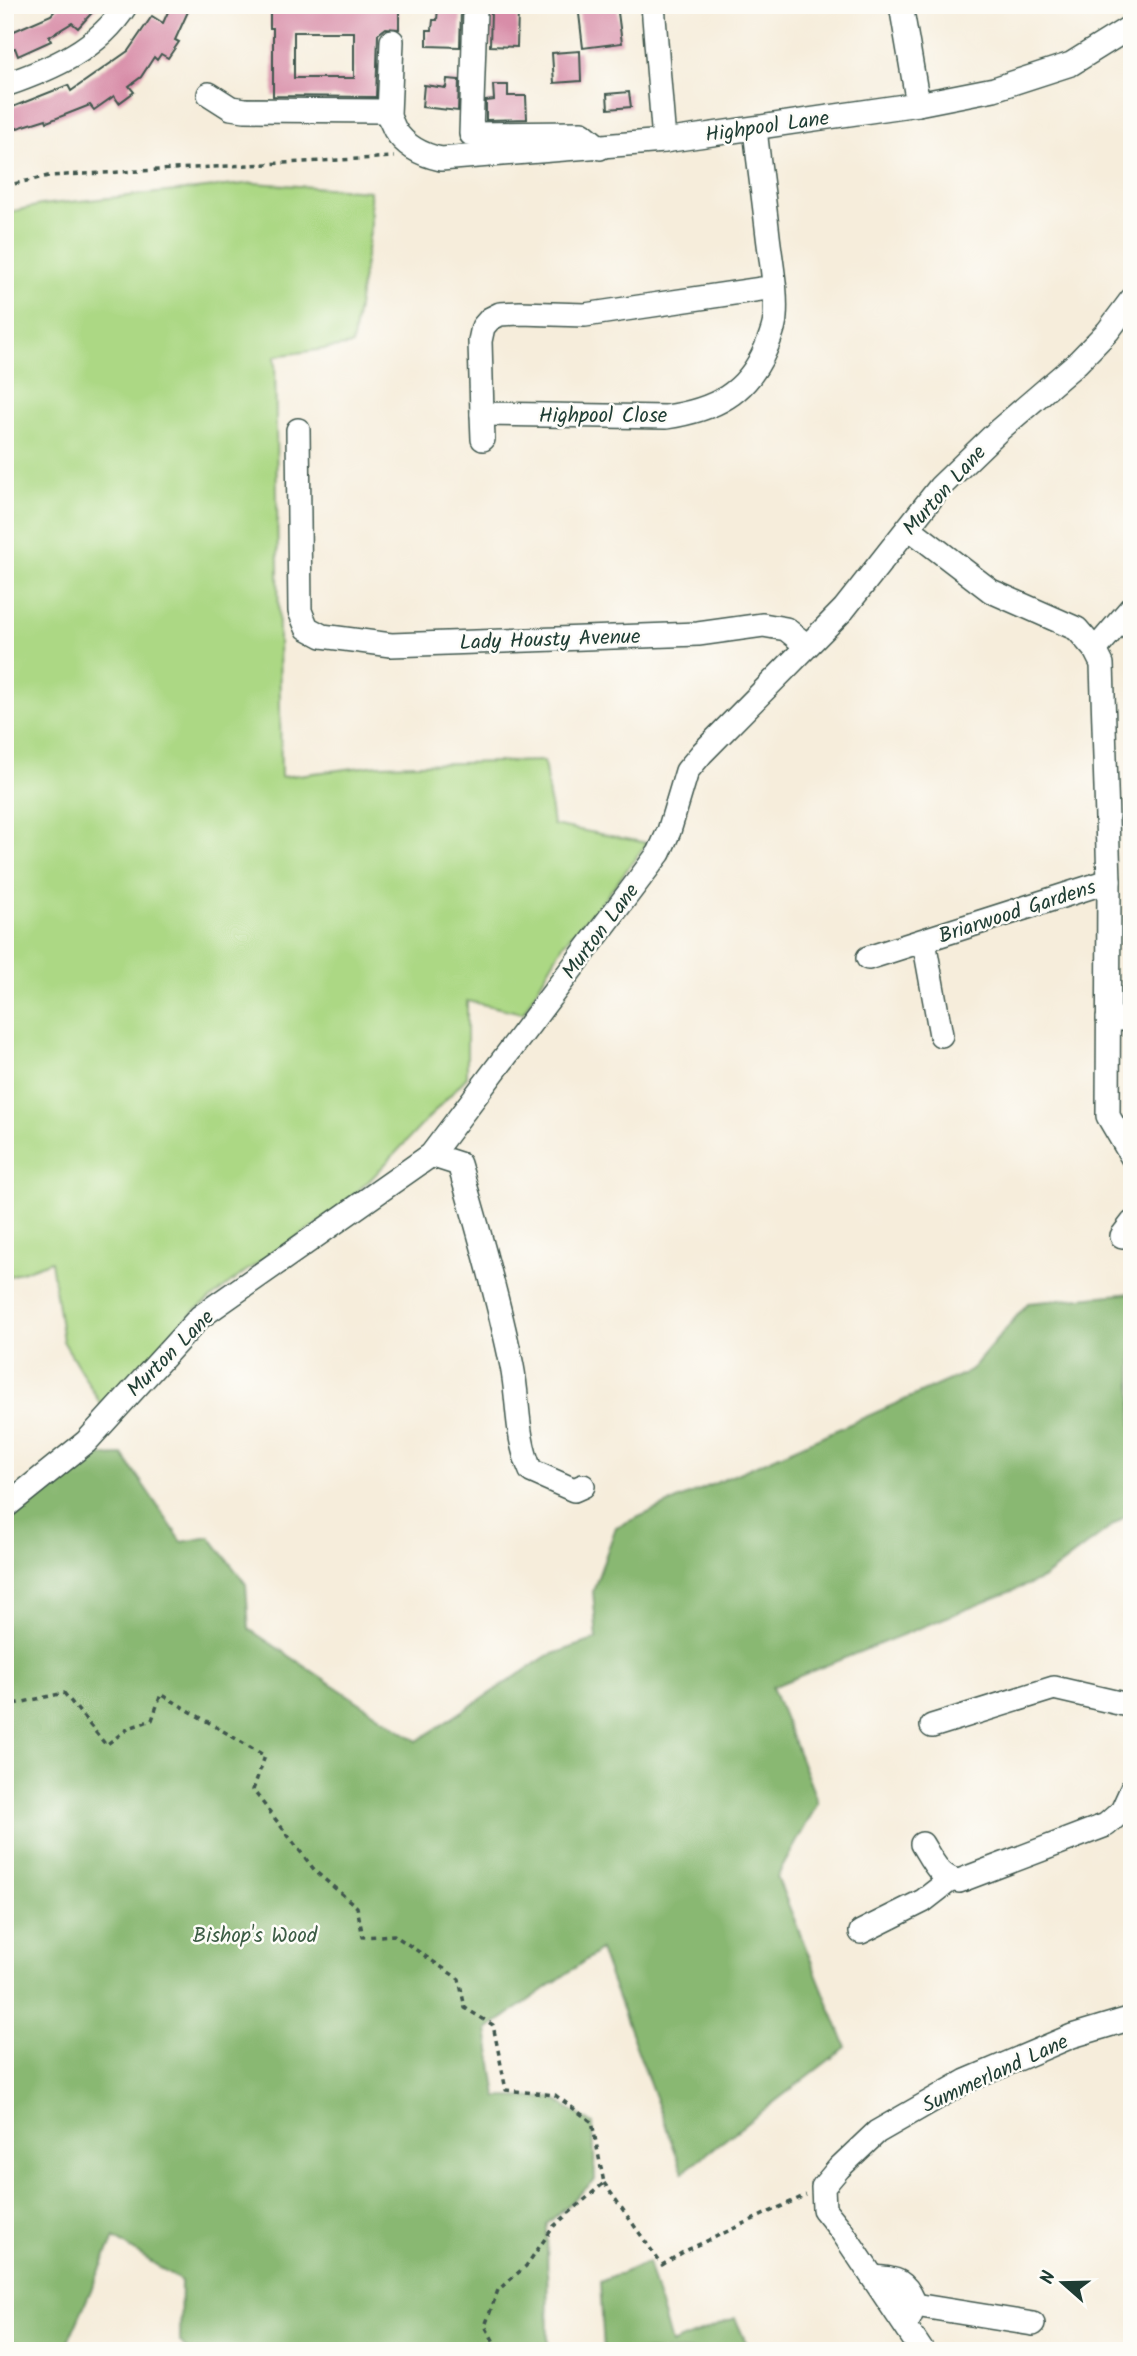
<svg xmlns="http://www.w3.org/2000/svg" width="1137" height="2356" font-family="Kalam,sans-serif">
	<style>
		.green { fill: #acd884; stroke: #668a5c; stroke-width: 2 }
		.forest { fill: #89b872; stroke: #547a53; stroke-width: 2 }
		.building { fill: #d88da8; fill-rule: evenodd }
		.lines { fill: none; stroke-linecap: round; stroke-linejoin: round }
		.minor-casing { stroke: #3f574d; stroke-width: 26 }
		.path { stroke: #3f574d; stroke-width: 3.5; stroke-dasharray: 5 5; stroke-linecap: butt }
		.minor { stroke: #fff; stroke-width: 23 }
		.labels { text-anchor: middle; stroke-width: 5; stroke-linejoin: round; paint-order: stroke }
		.street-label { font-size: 21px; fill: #1f3d34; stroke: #fdfcf7 }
		.park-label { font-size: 21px; fill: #3b5c44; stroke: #fdfcf7 }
	</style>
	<rect width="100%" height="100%" fill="#fdfcf7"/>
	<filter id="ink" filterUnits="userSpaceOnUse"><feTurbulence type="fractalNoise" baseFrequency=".0143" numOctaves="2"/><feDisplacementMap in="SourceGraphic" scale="14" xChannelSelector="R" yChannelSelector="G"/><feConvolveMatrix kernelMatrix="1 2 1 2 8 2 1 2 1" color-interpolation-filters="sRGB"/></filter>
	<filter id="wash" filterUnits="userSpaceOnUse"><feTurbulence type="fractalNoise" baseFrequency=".00686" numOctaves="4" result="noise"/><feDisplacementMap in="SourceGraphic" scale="28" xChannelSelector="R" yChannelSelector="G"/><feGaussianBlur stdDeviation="1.57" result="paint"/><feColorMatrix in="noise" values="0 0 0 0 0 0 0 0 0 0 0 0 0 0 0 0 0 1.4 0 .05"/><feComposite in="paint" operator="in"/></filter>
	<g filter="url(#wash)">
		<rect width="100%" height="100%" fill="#f6eddb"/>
		<path class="green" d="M254,183L370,191L371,225L352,345L275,356L281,777L379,765L544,761L553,825L647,843L603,901L564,943L523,1013L467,1001V1077L372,1178L333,1214L246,1271L192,1313L103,1408L63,1341L51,1261L5,1278V213L41,205Z"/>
		<g class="forest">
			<path d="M1132,1293V1511L1042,1579L772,1687L818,1803L777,1877L846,2047L683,2172L600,1950L487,2030L497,2097L553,2098L593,2124L595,2180L547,2224L548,2351H188L180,2341L181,2281L114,2238L64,2351H5V1525L13,1518L98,1456L123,1455L182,1542L210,1537L246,1584L249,1629L417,1741L547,1656L597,1639L593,1591L616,1527L970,1371L1028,1303Z"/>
			<path d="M648,2262L671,2344L735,2318L750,2351H604L600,2282Z"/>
		</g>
		<g id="blocks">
			<g class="building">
				<path d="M60,5H99L78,28L72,23L49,37L51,41L18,56L15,48L5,51V35L51,15Z"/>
				<path d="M171,5H191L175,40L179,42L168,58L161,54L157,60L154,57L141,77L129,86L134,92L119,103L114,96L94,110L90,105L47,122L46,119L5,132V110L68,85L71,91L128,51L152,16L163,23Z"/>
				<path d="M270,5H399V29L386,28L378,34L376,97L273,96V28H270ZM294,32H354V78H294Z"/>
				<path d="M578,5H617L622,43L583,48Z"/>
				<path d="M438,8L461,10L460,47L427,46V30H432L433,20H437Z"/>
				<path d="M491,10L518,11L517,47L490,46Z"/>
				<path d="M580,51L581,81L554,83L552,53Z"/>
				<path d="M447,79L459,80L458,111L422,107L424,85L446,88Z"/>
				<path d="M493,85H508V96H526L527,119L486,120V101L494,100Z"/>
				<path d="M629,92L631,107L608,109L607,94Z"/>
			</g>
		</g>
	</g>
	<g filter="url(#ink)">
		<use href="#blocks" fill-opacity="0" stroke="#3f574d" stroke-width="2"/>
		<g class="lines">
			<defs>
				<g id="minor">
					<path d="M653,5L664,141"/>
					<path d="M901,5L918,104"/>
					<path d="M475,11L471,134L582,133L600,148"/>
					<path d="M5,85C51,69 99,49 126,5"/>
					<path d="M209,94L231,108L245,110L383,111C390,116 391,122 395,130C406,147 422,155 441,159L664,141L918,104L994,89L1071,64L1132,26"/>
					<path d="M389,115L392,41"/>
					<path d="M755,129C759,165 764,200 768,236C771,262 777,290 775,317C775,327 770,338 766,348C747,394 714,410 666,417L482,414L480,341L483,327L490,319L500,314L520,313L585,315L774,287"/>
					<path d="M482,414L483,439"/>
					<path d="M298,430L300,611L307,628L322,636L391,645L698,634L763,625L786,629L807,646"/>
					<path d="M909,528L991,591L1077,629L1095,650L1102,664L1109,881L1108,1116L1132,1157"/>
					<path d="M1095,650L1132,607"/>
					<path d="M924,941L941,1035"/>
					<path d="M868,958L1109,881"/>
					<path d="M1108,1019H1132"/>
					<path d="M431,1155L459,1164C479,1231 498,1298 512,1366C519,1401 516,1439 531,1471L574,1490L583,1486"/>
					<path d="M1122,1236L1132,1223"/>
					<path d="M5,1507L86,1442L200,1317L431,1155L659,853L669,831L687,771L702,753L844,609L940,487L999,430L1077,363L1108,331L1132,299"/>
					<path d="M932,1726L1054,1688L1132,1706"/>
					<path d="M922,1844C932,1860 939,1878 959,1881L1106,1825L1122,1811L1132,1789"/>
					<path d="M861,1932L923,1901L950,1880"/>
					<path d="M873,2277C898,2279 906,2280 915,2305L909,2319"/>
					<path d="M915,2305L1033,2324"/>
					<path d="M922,2351L841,2230L824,2209L823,2187L839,2168L877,2132L966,2081L1072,2036L1132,2018"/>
				</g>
			</defs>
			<use href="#minor" class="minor-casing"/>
			<g class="path">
				<path d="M5,186L48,176L394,157"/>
				<path d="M5,1706L64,1693L106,1745L129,1728L152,1720L161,1694L265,1756L253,1790L316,1872L357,1907L363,1937L394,1935L459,1979L465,2008L493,2025L506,2090L555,2095L592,2122L604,2183L554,2226L526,2266L498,2290L485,2326L499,2351"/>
				<path d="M604,2183L662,2265L685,2251L806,2195"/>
			</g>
			<use href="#minor" class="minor"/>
		</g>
	</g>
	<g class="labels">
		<g class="street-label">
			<text transform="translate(767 126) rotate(-8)" y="7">Highpool Lane</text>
			<text x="603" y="422">Highpool Close</text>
			<text transform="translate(944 490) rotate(-48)" y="7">Murton Lane</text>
			<text transform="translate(550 639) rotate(-2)" y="7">Lady Housty Avenue</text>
			<text transform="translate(1017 911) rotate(-18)" y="7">Briarwood Gardens</text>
			<text transform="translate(600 931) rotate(-53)" y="7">Murton Lane</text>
			<text transform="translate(170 1353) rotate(-45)" y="7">Murton Lane</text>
			<text transform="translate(995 2073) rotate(-25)" y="7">Summerland Lane</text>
		</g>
		<g class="park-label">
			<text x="255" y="1942">Bishop's Wood</text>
		</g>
	</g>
	<rect width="1137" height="2356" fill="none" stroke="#fdfcf7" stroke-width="28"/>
	<g transform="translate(1063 2283) rotate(290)" stroke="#fdfcf7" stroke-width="5" paint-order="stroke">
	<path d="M0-5L12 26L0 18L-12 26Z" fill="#1f3d34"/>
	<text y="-10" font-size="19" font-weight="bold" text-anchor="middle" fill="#1f3d34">N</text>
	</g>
</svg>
